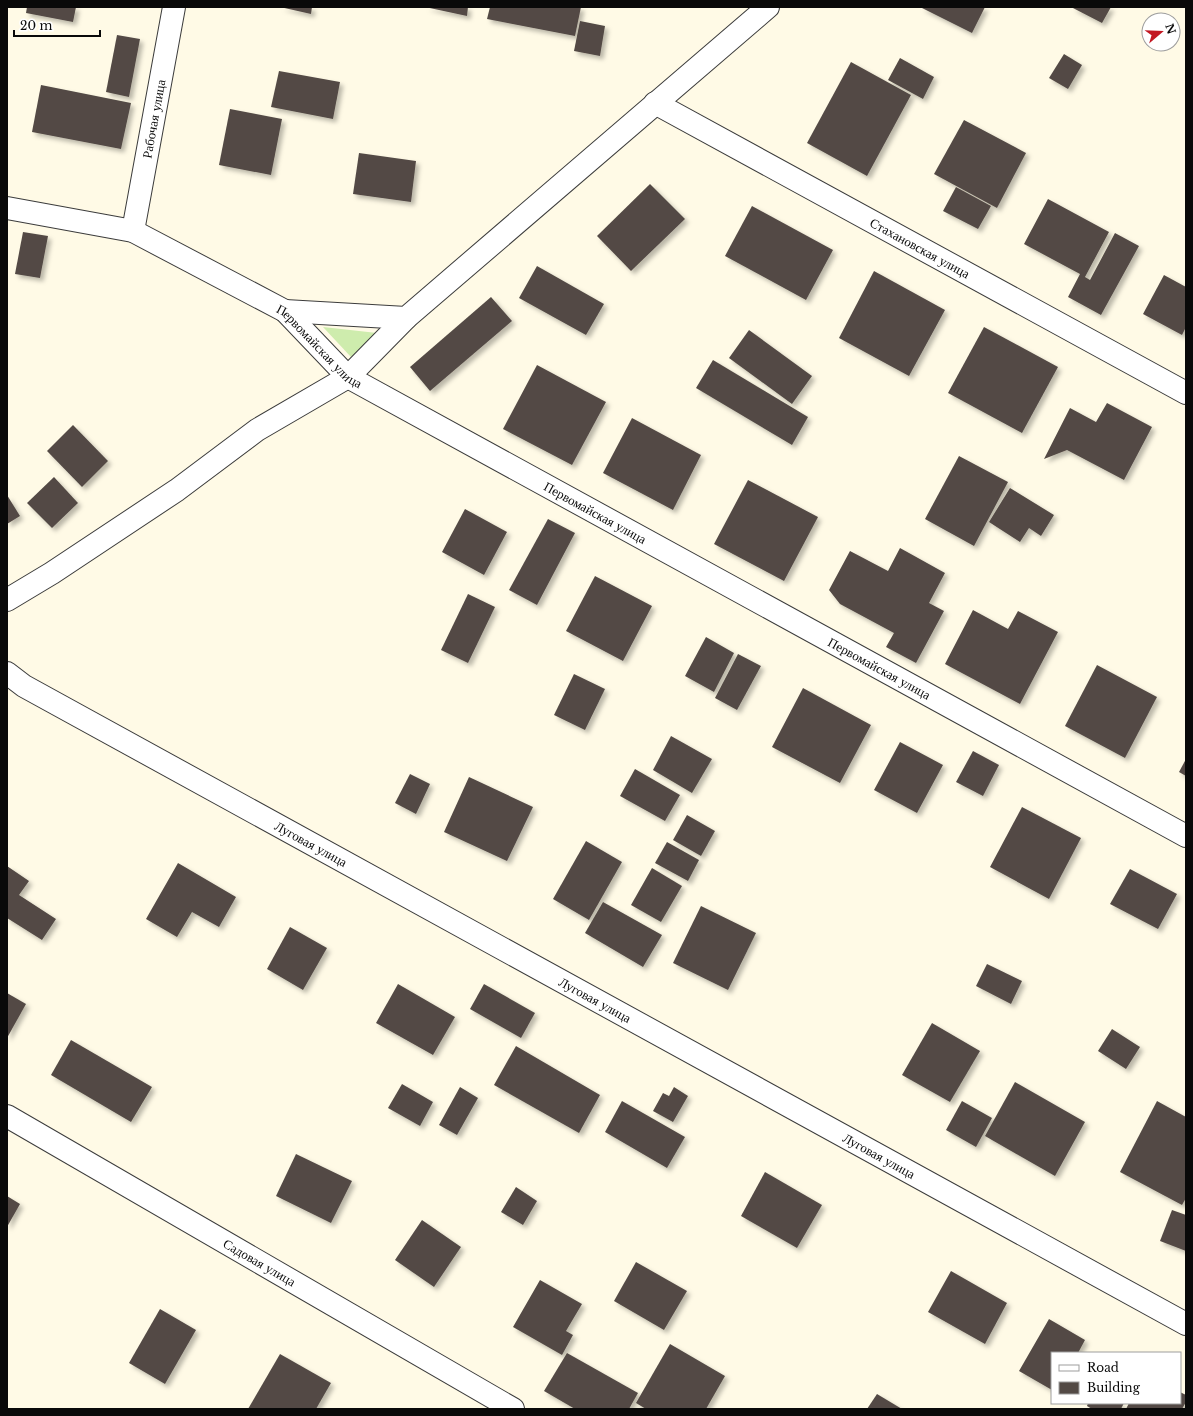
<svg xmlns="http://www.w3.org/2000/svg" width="1193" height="1416" font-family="'Libre Baskerville',serif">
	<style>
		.green { fill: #ceecad }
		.building { fill: #534a45; filter: url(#shadow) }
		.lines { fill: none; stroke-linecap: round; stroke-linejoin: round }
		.street-casing { stroke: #3c3c3c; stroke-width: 24 }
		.street { stroke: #fff; stroke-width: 22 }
		.labels { text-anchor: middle; stroke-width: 4; stroke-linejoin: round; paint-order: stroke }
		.street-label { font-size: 13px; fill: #090909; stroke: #fff }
	</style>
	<defs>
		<filter id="shadow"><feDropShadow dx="3.5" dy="3.5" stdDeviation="2" flood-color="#0004"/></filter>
	</defs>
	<rect width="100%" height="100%" fill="#fffae6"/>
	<path class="green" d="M323,327L377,333L351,357Z"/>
	<g class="building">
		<path d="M27,7H76L73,22L26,13Z"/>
		<path d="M280,7H312L311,14Z"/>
		<path d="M425,7H468L467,16Z"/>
		<path d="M490,7H581L575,36L487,19Z"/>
		<path d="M920,7H985L972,33Z"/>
		<path d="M1071,7H1111L1102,23Z"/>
		<path d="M580,21L605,26L600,56L574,51Z"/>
		<path d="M117,35L140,39L129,97L106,92Z"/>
		<path d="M1064,54L1082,65L1068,89L1049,78Z"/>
		<path d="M900,58L934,77L923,99L888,80Z"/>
		<path d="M851,62L911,95L867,176L807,143Z"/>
		<path d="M279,71L340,82L333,119L271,107Z"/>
		<path d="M41,85L131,103L121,149L32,132Z"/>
		<path d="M230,109L282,119L271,175L219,165Z"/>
		<path d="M964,120L1026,153L997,208L934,174Z"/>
		<path d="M359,153L416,161L411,202L353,194Z"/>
		<path d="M650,184L685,219L631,271L597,236Z"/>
		<path d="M956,187L991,206L978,229L943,211Z"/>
		<path d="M1048,199L1109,232L1085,277L1090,280L1115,233L1139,246L1101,315L1068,297L1080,274L1024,244Z"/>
		<path d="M752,206L833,250L806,300L725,256Z"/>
		<path d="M23,232L48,236L40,278L15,274Z"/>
		<path d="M537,266L604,304L586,335L519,298Z"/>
		<path d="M874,271L945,310L909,376L839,338Z"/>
		<path d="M1164,275L1186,287V327L1182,335L1143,314Z"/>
		<path d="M491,297L512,321L430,391L410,367Z"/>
		<path d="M984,327L1058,367L1022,433L948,393Z"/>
		<path d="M749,330L812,376L792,404L729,358Z"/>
		<path d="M713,360L808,417L792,445L696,388Z"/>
		<path d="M537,365L606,402L572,465L503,429Z"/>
		<path d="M1107,403L1152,427L1124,480L1067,450L1044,459L1070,408L1096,422Z"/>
		<path d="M632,418L701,455L673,510L603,473Z"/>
		<path d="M73,425L108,461L82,487L47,451Z"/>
		<path d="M959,456L1008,482L974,546L925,519Z"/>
		<path d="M54,477L78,503L52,528L27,503Z"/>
		<path d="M748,480L818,517L784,581L714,544Z"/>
		<path d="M1010,488L1054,515L1041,536L1029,528L1020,542L989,522Z"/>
		<path d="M7,495L20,516L7,524Z"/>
		<path d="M465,509L507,532L484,575L442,552Z"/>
		<path d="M548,519L575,533L537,605L509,590Z"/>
		<path d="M900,548L945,573L929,603L944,611L916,663L886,647L894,633L840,604L829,590L850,551L888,571Z"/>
		<path d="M595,576L652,606L623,661L566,631Z"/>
		<path d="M468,594L495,607L468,663L441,650Z"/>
		<path d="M973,610L1008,629L1018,611L1058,632L1020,704L945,664Z"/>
		<path d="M706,637L734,653L714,692L685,676Z"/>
		<path d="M738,654L761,666L737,710L715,698Z"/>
		<path d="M1097,665L1157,697L1125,758L1065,726Z"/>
		<path d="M574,674L605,689L585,730L554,715Z"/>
		<path d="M803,688L871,725L840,783L772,747Z"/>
		<path d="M671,736L712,759L692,793L653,770Z"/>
		<path d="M900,742L943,765L917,813L874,790Z"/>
		<path d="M973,751L999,765L983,796L956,782Z"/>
		<path d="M1186,759V776L1179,772Z"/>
		<path d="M635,769L680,795L665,821L620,796Z"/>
		<path d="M410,774L430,784L416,814L395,803Z"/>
		<path d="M469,777L533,807L507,861L444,832Z"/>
		<path d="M1022,807L1081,838L1049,899L990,867Z"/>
		<path d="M687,815L715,831L701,856L673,840Z"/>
		<path d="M586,841L622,862L589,920L553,899Z"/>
		<path d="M667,842L699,860L688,881L655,863Z"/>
		<path d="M178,863L236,897L219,927L192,912L177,937L146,919Z"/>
		<path d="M7,866L29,881L19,895L56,919L42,940L7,918Z"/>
		<path d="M652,868L682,886L661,922L631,905Z"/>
		<path d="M1130,869L1177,894L1158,929L1110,904Z"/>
		<path d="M603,902L662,935L643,967L585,933Z"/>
		<path d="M701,906L756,933L728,990L673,963Z"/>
		<path d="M290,927L327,948L303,990L267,969Z"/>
		<path d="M987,964L1022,981L1011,1004L976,986Z"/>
		<path d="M398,984L455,1017L433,1055L376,1023Z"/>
		<path d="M484,984L535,1013L521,1038L470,1009Z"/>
		<path d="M7,993L26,1004L7,1038Z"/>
		<path d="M932,1023L980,1051L950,1102L902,1075Z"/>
		<path d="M1112,1029L1140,1047L1126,1069L1098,1051Z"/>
		<path d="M71,1040L152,1087L131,1122L51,1075Z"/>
		<path d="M516,1046L600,1095L579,1133L494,1085Z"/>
		<path d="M1015,1082L1085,1122L1055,1176L985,1136Z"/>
		<path d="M402,1084L433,1102L420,1126L388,1108Z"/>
		<path d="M460,1087L478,1098L457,1135L439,1125Z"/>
		<path d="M674,1087L688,1096L673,1122L653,1111L663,1093L669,1096Z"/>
		<path d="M622,1101L685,1137L667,1168L605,1132Z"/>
		<path d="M962,1101L992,1118L976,1147L946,1130Z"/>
		<path d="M1157,1101L1186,1117V1198L1182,1205L1120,1172Z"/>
		<path d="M296,1154L352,1181L331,1223L276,1196Z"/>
		<path d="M765,1172L822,1205L797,1248L741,1216Z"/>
		<path d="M516,1187L537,1201L523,1225L501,1212Z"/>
		<path d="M7,1196L20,1204L7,1227Z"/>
		<path d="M1172,1210L1186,1215V1251L1160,1241Z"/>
		<path d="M422,1220L461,1247L434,1287L395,1260Z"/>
		<path d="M636,1262L687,1291L664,1330L614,1301Z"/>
		<path d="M951,1271L1007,1303L985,1344L928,1312Z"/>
		<path d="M540,1280L582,1304L566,1331L573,1335L562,1355L513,1327Z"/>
		<path d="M160,1309L196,1330L165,1384L129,1363Z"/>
		<path d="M1049,1319L1085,1340L1078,1353H1052V1390L1019,1371Z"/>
		<path d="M670,1344L725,1376L706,1409H646L636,1403Z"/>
		<path d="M567,1353L638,1393L629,1409H575L544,1391Z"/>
		<path d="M280,1354L331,1383L316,1409H248Z"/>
		<path d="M1180,1392L1186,1395V1402L1182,1409H1126L1129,1403H1180Z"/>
		<path d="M877,1394L902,1409H867Z"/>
		<path d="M1088,1403H1124L1121,1409H1092L1087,1406Z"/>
	</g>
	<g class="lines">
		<defs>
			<g id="street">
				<path id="s1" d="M655,103L1186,393"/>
				<path id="s2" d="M7,208L133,231L285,311L348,377L1186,836"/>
				<path id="s3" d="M133,231L174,7"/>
				<path d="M285,311L406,318L768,7"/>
				<path d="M7,600L52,573L177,490L257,430L348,377L406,318"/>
				<path id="s4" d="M7,673L24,686L1186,1324"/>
				<path id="s5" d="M7,1116L513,1409"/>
			</g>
		</defs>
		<use href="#street" class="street-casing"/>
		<use href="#street" class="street"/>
	</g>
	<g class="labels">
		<g class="street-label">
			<text dy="5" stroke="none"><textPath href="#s3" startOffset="114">Рабочая улица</textPath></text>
			<text dy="5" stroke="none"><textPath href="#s1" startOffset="302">Стахановская улица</textPath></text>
			<text dy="5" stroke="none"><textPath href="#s2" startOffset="349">Первомайская улица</textPath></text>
			<text dy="5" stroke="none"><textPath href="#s2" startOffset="673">Первомайская улица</textPath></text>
			<text dy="5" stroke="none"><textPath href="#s2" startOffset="997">Первомайская улица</textPath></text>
			<text dy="5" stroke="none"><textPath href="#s4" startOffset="349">Луговая улица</textPath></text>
			<text dy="5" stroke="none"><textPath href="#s4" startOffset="673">Луговая улица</textPath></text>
			<text dy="5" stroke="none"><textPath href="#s4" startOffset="997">Луговая улица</textPath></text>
			<text dy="5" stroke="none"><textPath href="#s5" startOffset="292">Садовая улица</textPath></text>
		</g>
	</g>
	<rect width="1193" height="1416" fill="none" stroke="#090909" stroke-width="16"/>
	<rect x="1051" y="1352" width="130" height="52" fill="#ffffff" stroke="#9d9d9d"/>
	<rect x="1059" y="1365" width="20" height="6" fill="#ffffff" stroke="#9d9d9d"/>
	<text x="1087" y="1372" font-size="12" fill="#090909">Road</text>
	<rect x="1059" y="1382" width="20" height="12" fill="#534a45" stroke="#9d9d9d"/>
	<text x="1087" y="1392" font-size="12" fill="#090909">Building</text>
	<g transform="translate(1161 32) rotate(71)"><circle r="19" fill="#ffffff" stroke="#9d9d9d"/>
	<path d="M0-3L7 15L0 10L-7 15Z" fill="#c31721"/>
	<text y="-6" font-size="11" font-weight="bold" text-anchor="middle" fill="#090909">N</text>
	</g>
	<path d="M14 30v6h86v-6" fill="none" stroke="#090909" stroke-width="2"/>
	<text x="20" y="30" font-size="12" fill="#090909" stroke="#ffffff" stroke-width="3" paint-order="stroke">20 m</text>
</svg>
